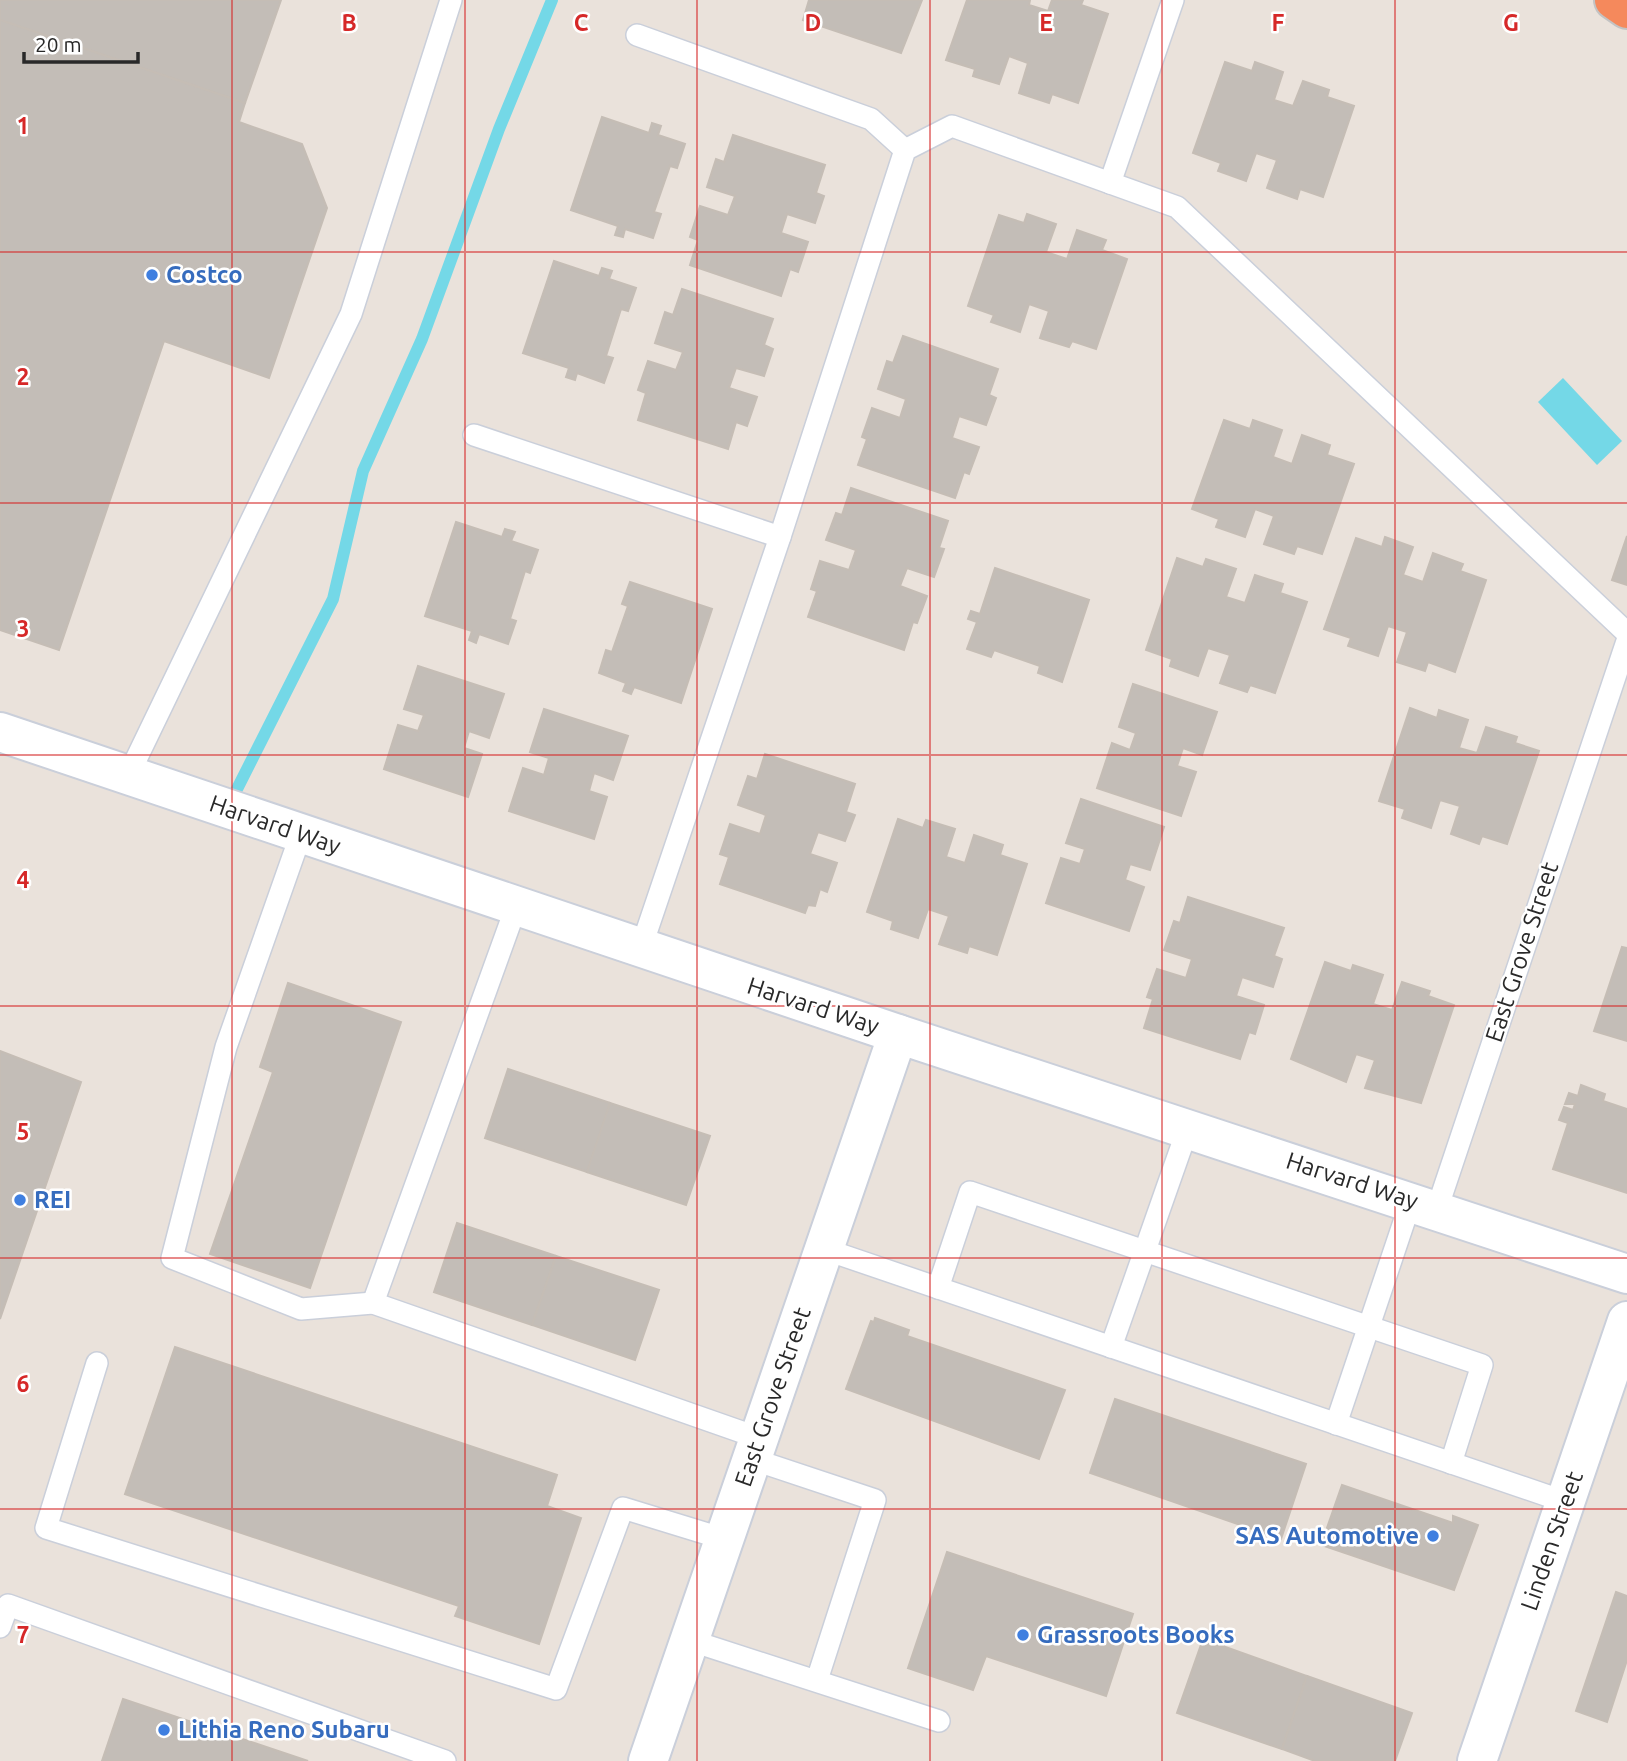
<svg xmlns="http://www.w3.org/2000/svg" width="1627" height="1761" font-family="Ubuntu,sans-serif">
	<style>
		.water { fill: #74d8e7 }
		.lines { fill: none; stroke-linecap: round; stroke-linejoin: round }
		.stream { stroke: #74d8e7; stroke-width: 12 }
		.building { fill: #c3bdb7; stroke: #c5bdb5; stroke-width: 2 }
		.lane-casing { stroke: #cacfda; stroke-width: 24 }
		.street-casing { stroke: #cacfda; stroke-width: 42 }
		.secondary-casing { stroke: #cacfda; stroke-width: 42 }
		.highway-casing { stroke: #c3c3c3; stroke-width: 42 }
		.lane { stroke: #fff; stroke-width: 21 }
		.street { stroke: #fff; stroke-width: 38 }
		.secondary { stroke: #fff; stroke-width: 38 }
		.highway { stroke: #f5895c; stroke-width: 38 }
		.grid { fill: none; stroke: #d62828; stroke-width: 2; stroke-opacity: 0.55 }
		.shop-dot { fill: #3f7fe0; stroke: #fff; stroke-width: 2.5 }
		.labels { text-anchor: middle; stroke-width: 5; stroke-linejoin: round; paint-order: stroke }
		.shop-label { font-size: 24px; font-weight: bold; fill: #366cbe; stroke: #fff; text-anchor: start }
		.street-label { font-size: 24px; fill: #292929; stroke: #fff }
		.grid-label { font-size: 23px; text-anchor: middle; font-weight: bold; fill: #d62828; stroke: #fff; stroke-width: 5; stroke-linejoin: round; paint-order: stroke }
	</style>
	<rect width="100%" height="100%" fill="#eae2db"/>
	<path class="water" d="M1563,378L1622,441L1597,465L1538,402Z"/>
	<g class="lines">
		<path class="stream" d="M235,793L333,599L363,471L422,339L499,129L552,0"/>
	</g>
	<g class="building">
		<path d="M0,0H281L245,103L0,20Z"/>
		<path d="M809,0H922L901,53L803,20Z"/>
		<path d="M967,0H1030L1029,5L1048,11L1052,0H1083L1081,5L1108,14L1078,103L1052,94L1049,103L1019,93L1028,63L1009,56L999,84L973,76L975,69L946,60Z"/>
		<path d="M0,20L245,103L239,122L302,144L327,208L269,378L164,341L59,650L0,630Z"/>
		<path d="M1225,62L1252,71L1255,62L1283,72L1274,100L1293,106L1303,81L1329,90L1327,97L1354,106L1323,197L1300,189L1297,199L1267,188L1277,160L1256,153L1246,181L1218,171L1221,163L1193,153Z"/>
		<path d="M602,117L649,133L652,123L661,126L658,135L685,144L677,168L670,166L654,212L661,214L653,238L625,229L623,237L615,235L618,226L571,210Z"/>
		<path d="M733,135L825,165L816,193L824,196L815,223L787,214L781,233L808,242L798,272L790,269L781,296L690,265L698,240L690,237L700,206L728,215L735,196L707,187L716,159L724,162Z"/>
		<path d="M1027,214L1056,224L1046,252L1067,259L1077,230L1106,240L1102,250L1127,259L1096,349L1072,341L1069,347L1040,338L1049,311L1029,304L1020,332L991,322L994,315L968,306L999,215L1024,223Z"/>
		<path d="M554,261L599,276L602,268L612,271L609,279L636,288L628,311L621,309L606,356L613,358L604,383L577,373L575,380L566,377L569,368L523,353Z"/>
		<path d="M682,289L773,319L764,345L773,349L764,376L736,368L729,388L757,397L747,426L736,422L728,449L638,420L646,393L638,390L648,361L676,370L683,352L655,343L665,312L673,315Z"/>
		<path d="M903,336L998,369L989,395L996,398L986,425L959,416L952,438L979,447L969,474L964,472L955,498L858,465L867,439L862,437L872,408L900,418L906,399L878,389L887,361L893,363Z"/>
		<path d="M1224,420L1250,429L1253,420L1282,430L1273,457L1292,464L1302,435L1330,445L1327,455L1354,464L1322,554L1297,546L1294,554L1264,544L1274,516L1255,509L1245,537L1216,527L1219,519L1192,509Z"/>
		<path d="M851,488L948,521L939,548L944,549L934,577L907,568L900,586L927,596L917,623L913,622L904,650L808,617L817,591L811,589L820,561L849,570L856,550L826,540L836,513L842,515Z"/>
		<path d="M456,522L502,537L505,529L515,532L511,541L538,550L530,573L525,571L510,619L516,621L508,644L479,634L476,643L469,640L472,631L425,616Z"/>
		<path d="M1627,536V585L1612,580Z"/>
		<path d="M1385,537L1413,547L1403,575L1423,582L1433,553L1463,564L1460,571L1486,580L1455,672L1428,662L1425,671L1397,662L1407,632L1388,626L1378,656L1348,646L1351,638L1324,629L1356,538L1382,547Z"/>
		<path d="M1177,558L1203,567L1206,559L1236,569L1226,597L1245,603L1255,575L1283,584L1280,593L1307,602L1275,693L1250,685L1247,692L1220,683L1230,655L1208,648L1198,676L1170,666L1172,659L1146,650Z"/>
		<path d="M995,568L1089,600L1062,682L1038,673L1040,666L994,650L991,657L967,649L977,622L968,619L971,611L980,614Z"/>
		<path d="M630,582L712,609L681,703L634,687L631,694L623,691L626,683L599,673L606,650L612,652L628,606L622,604Z"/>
		<path d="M418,666L504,694L489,738L469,731L464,748L482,754L468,797L384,769L398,725L418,731L424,715L404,709Z"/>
		<path d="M1133,684L1217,712L1202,755L1183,748L1177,766L1196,772L1181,816L1097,788L1112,743L1130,750L1136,733L1119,727Z"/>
		<path d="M1410,708L1437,718L1439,710L1468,720L1459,748L1477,753L1486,727L1517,737L1515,743L1539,751L1507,844L1482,836L1479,844L1451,834L1460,806L1440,800L1431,828L1402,818L1405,809L1379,801Z"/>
		<path d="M544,709L628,736L613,780L594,773L589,791L607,797L594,839L509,811L523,768L544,775L549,758L530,752Z"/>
		<path d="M765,754L855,784L846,812L855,815L845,841L818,832L810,854L837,863L827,892L820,889L815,906L808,905L805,913L720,884L729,857L720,854L730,824L760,834L766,815L738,805L748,776L757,779Z"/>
		<path d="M1081,799L1164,827L1150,870L1130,864L1125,880L1144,887L1129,931L1046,903L1061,858L1080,864L1085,849L1066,843Z"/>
		<path d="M898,819L923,828L926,820L955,829L946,857L965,863L974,835L1003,845L1000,855L1027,864L997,955L969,946L967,953L939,944L949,916L928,909L918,938L891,929L893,921L867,912Z"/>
		<path d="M1188,897L1284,928L1274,956L1282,959L1273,987L1242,977L1236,996L1264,1005L1255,1034L1249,1032L1240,1059L1144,1028L1153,999L1147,997L1157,969L1186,978L1192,959L1164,950L1174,921L1180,923Z"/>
		<path d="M1622,947L1627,948V1041L1594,1031Z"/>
		<path d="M1325,962L1351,971L1353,965L1383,975L1373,1004L1392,1010L1402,982L1430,991L1428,996L1454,1005L1421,1103L1365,1088L1375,1060L1356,1054L1346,1082L1291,1059Z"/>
		<path d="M288,983L401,1022L310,1288L210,1254L273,1072L260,1067Z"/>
		<path d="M0,1051L81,1082L0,1319Z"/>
		<path d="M508,1069L610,1103L587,1172L485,1138Z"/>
		<path d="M1581,1085L1605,1094L1603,1101L1627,1109V1193L1553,1169L1568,1123L1559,1120L1564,1107L1573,1110L1575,1104H1565L1569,1093L1578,1096Z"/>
		<path d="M610,1103L710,1136L686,1205L587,1172Z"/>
		<path d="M457,1223L556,1256L532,1325L434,1292Z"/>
		<path d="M556,1256L659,1290L635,1360L532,1325Z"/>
		<path d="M875,1318L909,1330L907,1336L1065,1390L1039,1459L846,1389L871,1321L874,1322Z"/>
		<path d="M175,1347L557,1475L547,1506L581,1518L539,1644L455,1616L459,1606L125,1494Z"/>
		<path d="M1115,1399L1306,1464L1281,1539L1090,1473Z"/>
		<path d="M1342,1485L1453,1523V1516L1478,1525L1454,1590L1321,1545Z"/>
		<path d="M947,1552L1133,1614L1106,1696L986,1656L973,1690L908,1668Z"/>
		<path d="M1616,1592L1627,1596V1660L1607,1722L1576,1711Z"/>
		<path d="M1203,1639L1307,1676L1282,1749L1177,1713Z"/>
		<path d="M1307,1676L1412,1713L1395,1761H1315L1282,1749Z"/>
		<path d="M123,1699L308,1761H102Z"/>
	</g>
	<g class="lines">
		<defs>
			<g id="lane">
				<path d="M637,35L871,119L905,150"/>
				<path d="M1110,183L1173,0"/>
				<path d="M474,435L780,537"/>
				<path d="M128,776L351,314L451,0"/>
				<path d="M301,834L226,1047L172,1258L301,1309L373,1303L759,1438"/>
				<path d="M641,948L780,537L905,150L952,126L1177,207L1627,633"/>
				<path d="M1437,1209L1627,641"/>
				<path d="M824,1249L1566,1502"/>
				<path d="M938,1288L970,1192L1482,1365L1451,1463"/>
				<path d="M373,1303L516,907"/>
				<path d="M1111,1347L1188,1128"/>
				<path d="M97,1363L46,1528L556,1689L623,1508L724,1539"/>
				<path d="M1336,1424L1411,1201"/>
				<path d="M752,1459L875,1500L817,1680"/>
				<path d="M0,1627L8,1605L445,1761"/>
				<path d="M689,1640L939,1721"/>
			</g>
			<g id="street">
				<path d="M898,1034L1627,1274"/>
				<path d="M1477,1761L1627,1321"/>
			</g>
			<path id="secondary" d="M0,732L898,1034L648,1761"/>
			<path id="highway" d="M1614,0L1627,9"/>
		</defs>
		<use href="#lane" class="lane-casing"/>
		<use href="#street" class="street-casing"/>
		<use href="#secondary" class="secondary-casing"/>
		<use href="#highway" class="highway-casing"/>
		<use href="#lane" class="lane"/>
		<use href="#street" class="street"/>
		<use href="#secondary" class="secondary"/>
		<use href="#highway" class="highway"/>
	</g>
	<path class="grid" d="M232,0V1761M465,0V1761M697,0V1761M930,0V1761M1162,0V1761M1395,0V1761M0,252H1627M0,503H1627M0,755H1627M0,1006H1627M0,1258H1627M0,1509H1627"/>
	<g class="shop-dot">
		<circle cx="152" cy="275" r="7"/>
		<circle cx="20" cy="1200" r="7"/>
		<circle cx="1433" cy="1536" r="7"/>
		<circle cx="1023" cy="1635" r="7"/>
		<circle cx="164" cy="1730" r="7"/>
	</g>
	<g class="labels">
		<g class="shop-label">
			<text x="166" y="283">Costco</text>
			<text x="34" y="1208">REI</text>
			<text x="1419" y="1544" text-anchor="end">SAS Automotive</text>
			<text x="1037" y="1643">Grassroots Books</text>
			<text x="178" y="1738">Lithia Reno Subaru</text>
		</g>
		<g class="street-label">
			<text transform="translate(275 825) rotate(19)" y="8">Harvard Way</text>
			<text transform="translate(1522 952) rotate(-72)" y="8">East Grove Street</text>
			<text transform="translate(813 1006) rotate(18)" y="8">Harvard Way</text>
			<text transform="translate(1352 1181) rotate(18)" y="8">Harvard Way</text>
			<text transform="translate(773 1397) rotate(-71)" y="8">East Grove Street</text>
			<text transform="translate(1552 1541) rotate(-71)" y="8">Linden Street</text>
		</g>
	</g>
	<g class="grid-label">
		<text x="349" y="31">B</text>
		<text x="581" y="31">C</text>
		<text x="813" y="31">D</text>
		<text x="1046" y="31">E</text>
		<text x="1278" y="31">F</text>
		<text x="1511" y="31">G</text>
		<text x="23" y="134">1</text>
		<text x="23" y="385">2</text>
		<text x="23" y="637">3</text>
		<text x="23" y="888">4</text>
		<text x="23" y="1140">5</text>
		<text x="23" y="1392">6</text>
		<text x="23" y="1643">7</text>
	</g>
	<path d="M24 52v10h114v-10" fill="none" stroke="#292929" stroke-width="3.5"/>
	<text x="35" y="52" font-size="21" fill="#292929" stroke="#ffffff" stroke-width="5" paint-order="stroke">20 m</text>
</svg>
